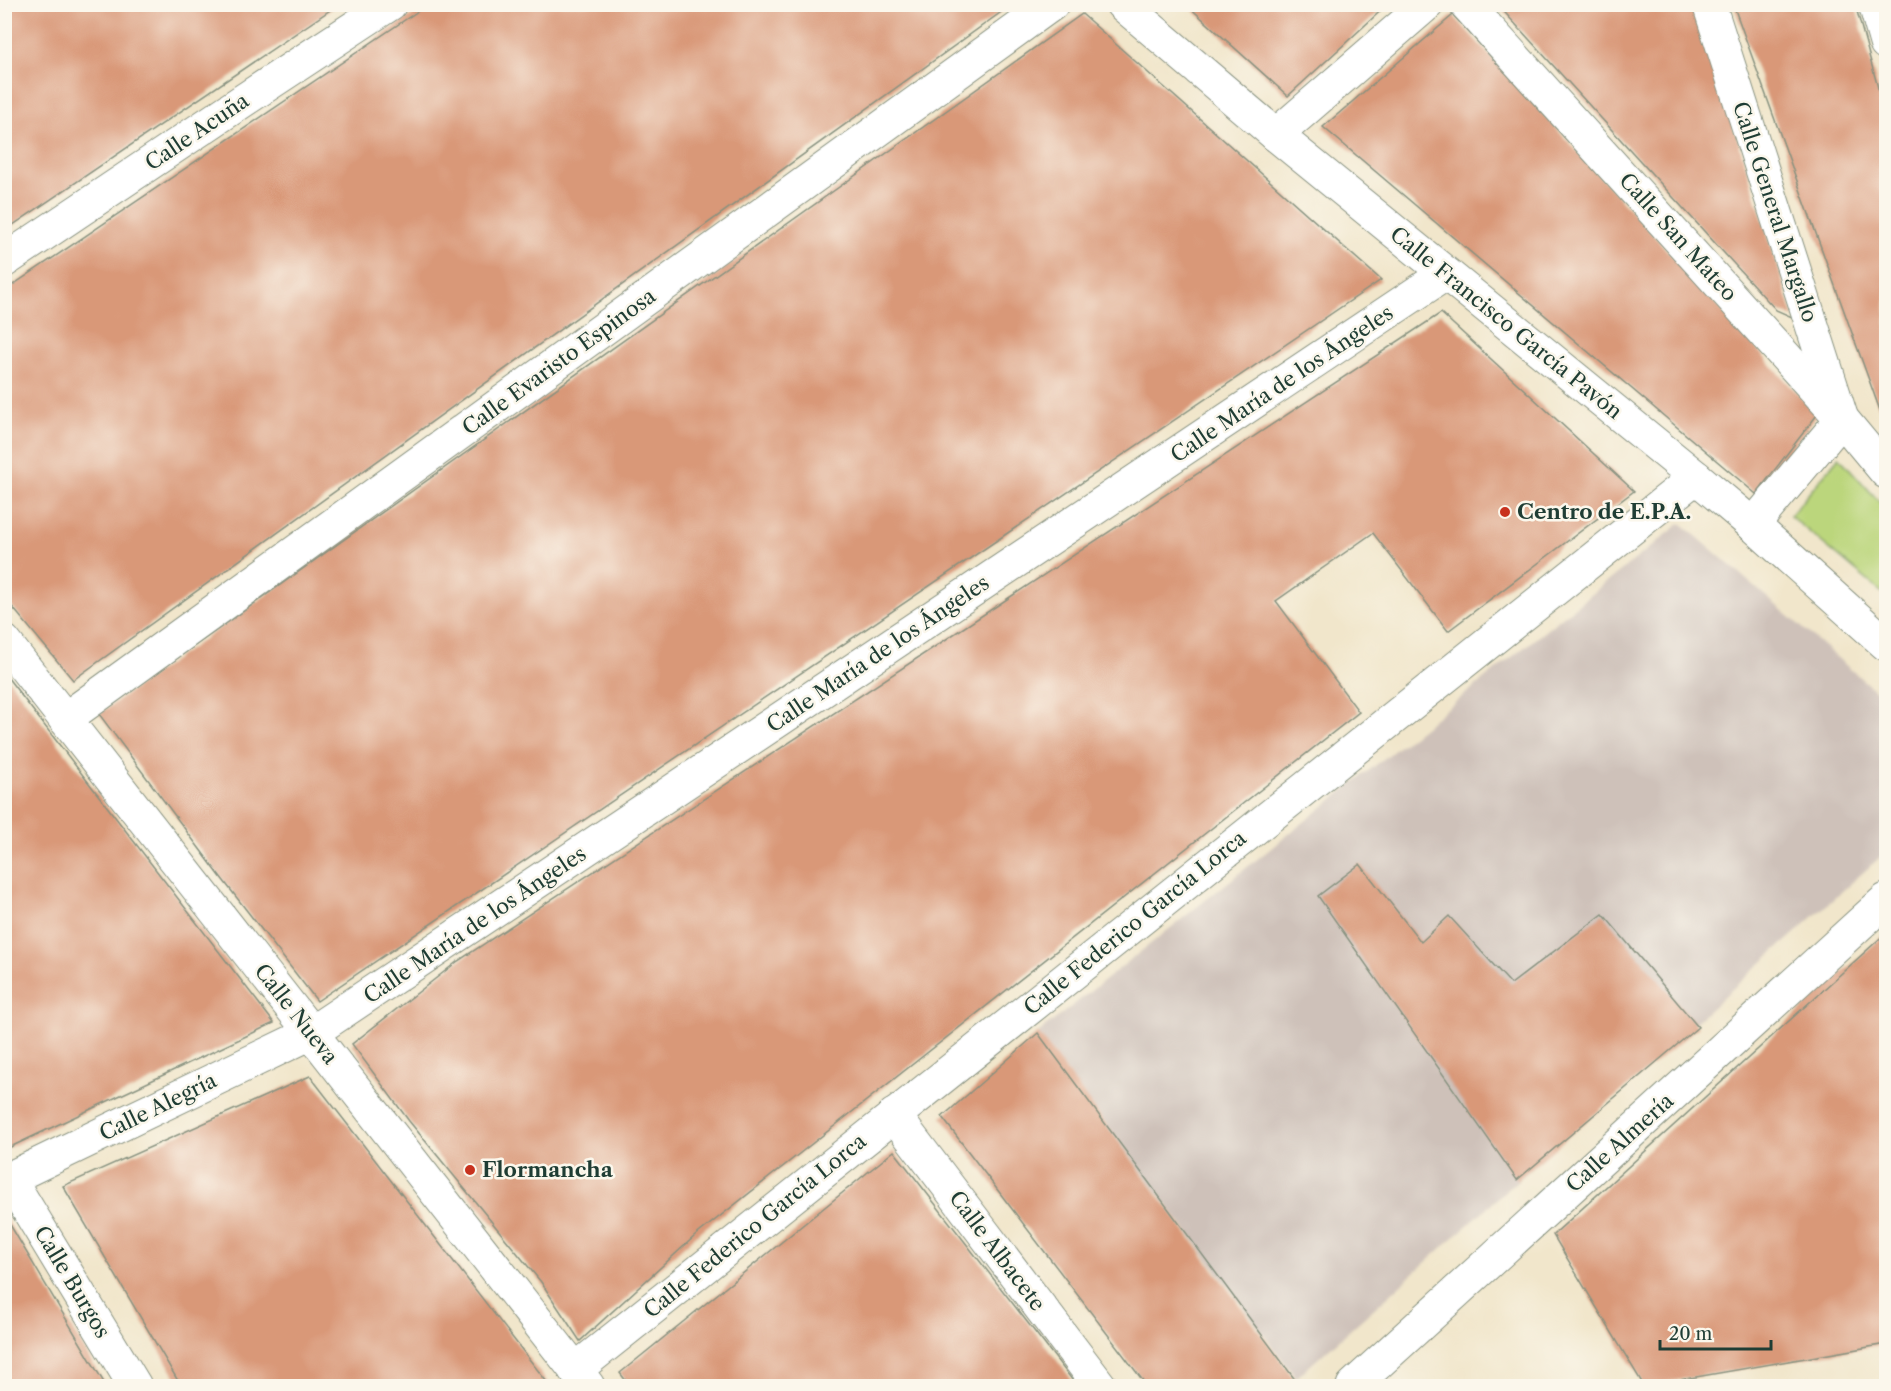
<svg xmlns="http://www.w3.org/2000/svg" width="1891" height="1391" font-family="'Libre Caslon Text',serif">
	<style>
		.industrial { fill: #cec1b9 }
		.green { fill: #bbd67b; stroke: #6d8a58; stroke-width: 1.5 }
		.building { fill: #d99878 }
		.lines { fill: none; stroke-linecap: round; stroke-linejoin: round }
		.minor-casing { stroke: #889280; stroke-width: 35 }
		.minor { stroke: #fff; stroke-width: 33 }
		.poi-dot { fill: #c8321e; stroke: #fbf7ec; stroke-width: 2 }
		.labels { text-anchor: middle; stroke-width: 5; stroke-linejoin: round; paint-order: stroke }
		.street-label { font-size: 21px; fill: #1f3d34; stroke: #fbf7ec }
		.poi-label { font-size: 21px; font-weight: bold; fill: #1f3d34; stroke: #fbf7ec; text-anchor: start }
	</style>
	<rect width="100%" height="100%" fill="#fbf7ec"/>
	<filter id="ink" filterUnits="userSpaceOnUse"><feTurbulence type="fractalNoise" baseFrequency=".0167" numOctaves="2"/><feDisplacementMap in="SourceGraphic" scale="12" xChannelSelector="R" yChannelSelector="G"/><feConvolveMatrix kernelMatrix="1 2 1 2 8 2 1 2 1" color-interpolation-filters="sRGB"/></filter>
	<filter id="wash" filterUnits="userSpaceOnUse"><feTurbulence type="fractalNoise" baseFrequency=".008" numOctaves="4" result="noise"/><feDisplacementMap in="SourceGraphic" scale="24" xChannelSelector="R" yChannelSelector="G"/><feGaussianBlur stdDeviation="1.35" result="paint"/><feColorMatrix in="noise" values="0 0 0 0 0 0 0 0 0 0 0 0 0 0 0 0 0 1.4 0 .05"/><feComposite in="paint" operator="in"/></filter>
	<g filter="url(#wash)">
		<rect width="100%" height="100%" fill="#f1e6cb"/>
		<path class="industrial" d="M1681,523L1886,700V852L1296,1378L1038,1033Z"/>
		<path class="green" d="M1839,457L1886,509V596L1790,516Z"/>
		<g id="blocks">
			<g class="building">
				<path d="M4,4H339L4,231Z"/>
				<path d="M1186,4H1388L1288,96Z"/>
				<path d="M1497,4H1695L1794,318L1776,310Z"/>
				<path d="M1733,4H1855L1886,117V427Z"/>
				<path d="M427,5H1011L73,680L4,597V291Z"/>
				<path d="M1082,14L1381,280L317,1001L220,876L99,714Z"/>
				<path d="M1453,15L1817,415L1756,494L1323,127Z"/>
				<path d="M1441,313L1634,491L1448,631L1373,533L1276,601L1359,712L695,1236L580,1341L541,1282L409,1121L352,1044L458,961Z"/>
				<path d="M4,673L274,1023L4,1150Z"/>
				<path d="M1360,864L1421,942L1449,916L1511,984L1603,914L1698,1027L1517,1180L1318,896Z"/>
				<path d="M1886,933V1344L1644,1386L1553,1235Z"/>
				<path d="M1038,1033L1299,1385L1297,1386H1147L942,1117Z"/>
				<path d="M310,1076L550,1386H181L63,1186Z"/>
				<path d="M894,1151L1077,1386H630L620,1373Z"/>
				<path d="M6,1218L106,1386H4V1219Z"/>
			</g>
		</g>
	</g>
	<g filter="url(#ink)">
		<use href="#blocks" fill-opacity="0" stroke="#889280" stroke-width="1.5"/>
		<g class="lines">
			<defs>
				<g id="minor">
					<path d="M1122,4L1276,135L1696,477L1753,525L1886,644"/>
					<path d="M1466,4L1842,419L1886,472"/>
					<path d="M1709,4L1842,419L1753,525"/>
					<path d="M1875,4L1886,43"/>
					<path d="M1276,135L1427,4"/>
					<path d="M4,261L241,102L390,4"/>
					<path d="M4,641L588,1386"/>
					<path d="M65,719L1052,4"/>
					<path d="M894,1115L1100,1386"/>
					<path d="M9,1178L135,1386"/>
					<path d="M4,1181L311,1033L1445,274"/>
					<path d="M575,1370L1696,477"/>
					<path d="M1353,1386L1886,900"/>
				</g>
			</defs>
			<use href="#minor" class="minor-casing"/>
			<use href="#minor" class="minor"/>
		</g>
	</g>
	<g class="poi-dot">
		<circle cx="1505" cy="512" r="6"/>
		<circle cx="470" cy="1170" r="6"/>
	</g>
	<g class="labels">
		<g class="street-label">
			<text transform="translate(197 132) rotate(-34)" y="7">Calle Acuña</text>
			<text transform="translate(1775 212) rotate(72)" y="7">Calle General Margallo</text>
			<text transform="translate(1678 237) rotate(48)" y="7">Calle San Mateo</text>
			<text transform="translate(1506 323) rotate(39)" y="7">Calle Francisco García Pavón</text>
			<text transform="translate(559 362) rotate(-36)" y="7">Calle Evaristo Espinosa</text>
			<text transform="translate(1282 384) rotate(-34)" y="7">Calle María de los Ángeles</text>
			<text transform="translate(878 654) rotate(-34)" y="7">Calle María de los Ángeles</text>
			<text transform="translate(1135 923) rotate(-39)" y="7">Calle Federico García Lorca</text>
			<text transform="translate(475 925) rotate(-34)" y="7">Calle María de los Ángeles</text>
			<text transform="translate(296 1014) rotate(52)" y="7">Calle Nueva</text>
			<text transform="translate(158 1107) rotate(-26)" y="7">Calle Alegría</text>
			<text transform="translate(1620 1143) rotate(-42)" y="7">Calle Almería</text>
			<text transform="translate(755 1226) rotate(-39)" y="7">Calle Federico García Lorca</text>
			<text transform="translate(997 1251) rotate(53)" y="7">Calle Albacete</text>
			<text transform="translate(72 1282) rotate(59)" y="7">Calle Burgos</text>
		</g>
		<g class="poi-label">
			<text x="1517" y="519">Centro de E.P.A.</text>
			<text x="482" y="1177">Flormancha</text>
		</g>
	</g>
	<rect width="1891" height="1391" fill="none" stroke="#fbf7ec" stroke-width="24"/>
	<path d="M1660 1340v9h111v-9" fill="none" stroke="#1f3d34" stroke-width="3"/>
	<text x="1669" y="1340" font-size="18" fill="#1f3d34" stroke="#fbf7ec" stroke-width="4.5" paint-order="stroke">20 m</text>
</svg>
